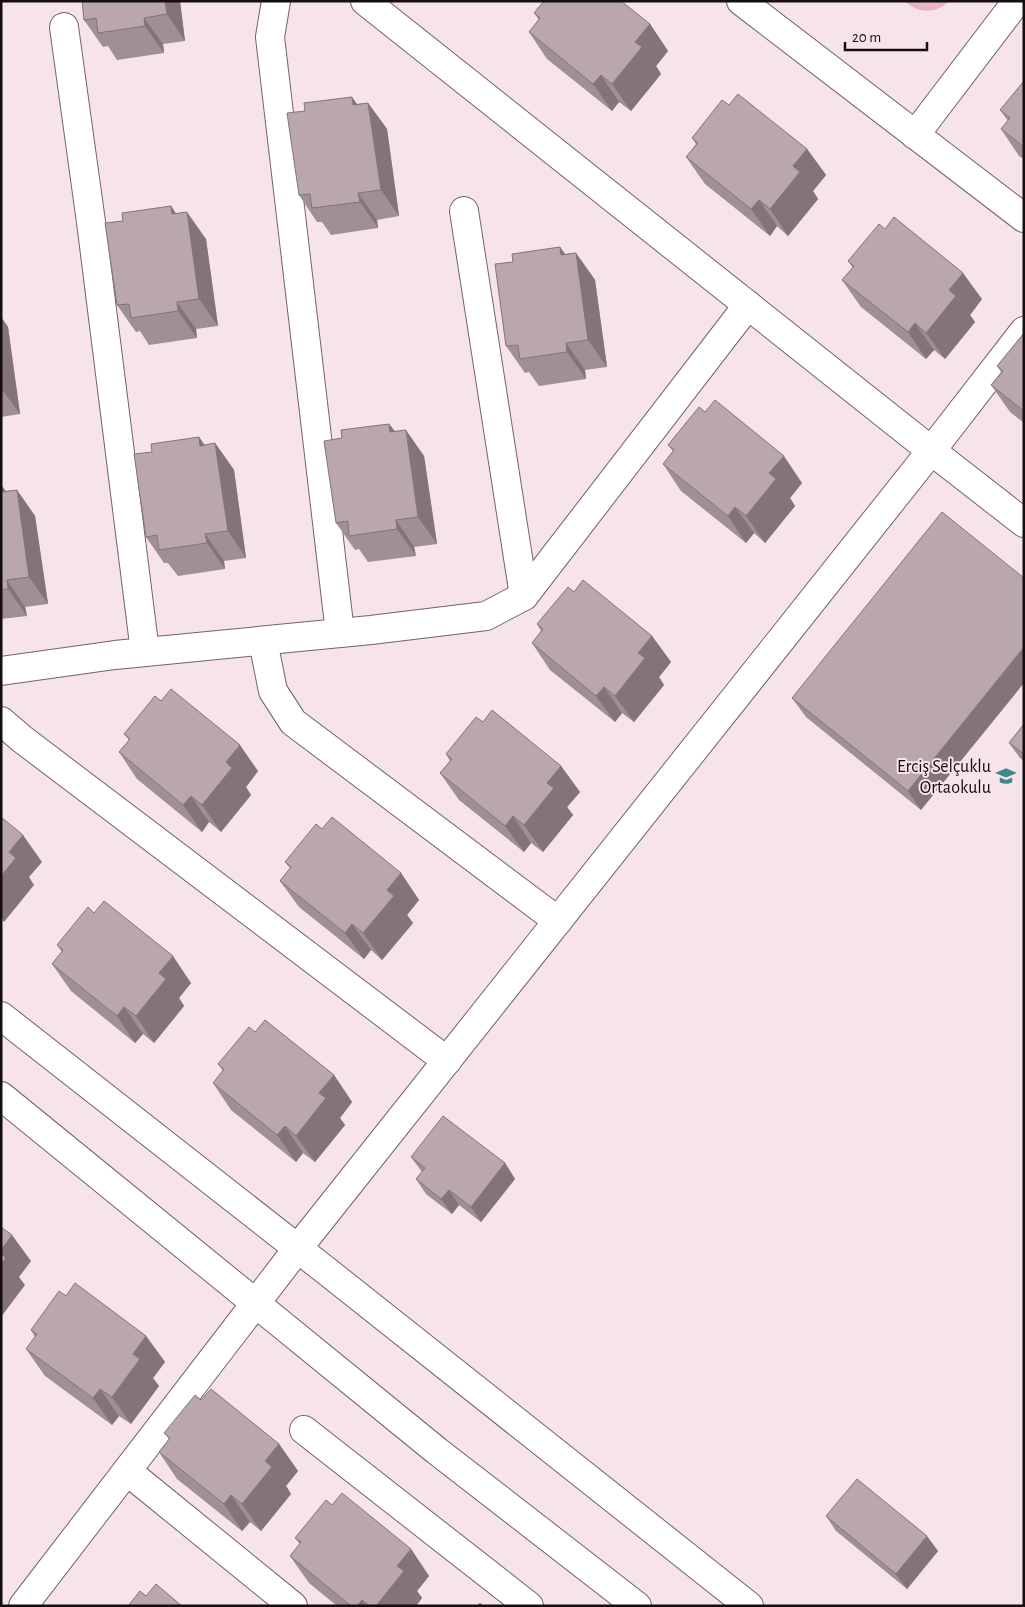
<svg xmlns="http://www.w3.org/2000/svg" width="1025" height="1607" font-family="'Alegreya Sans',sans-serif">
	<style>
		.green { fill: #e7b4c9 }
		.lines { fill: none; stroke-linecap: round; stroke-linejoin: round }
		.minor-casing { stroke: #746269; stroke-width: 30 }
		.minor { stroke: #fff; stroke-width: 28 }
		.wall { fill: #a08f96 }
		.shaded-wall { fill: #82747a }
		.building { fill: #baa6ae; stroke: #82747a }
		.labels { text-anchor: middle; stroke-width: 4; stroke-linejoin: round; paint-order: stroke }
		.poi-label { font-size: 18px; fill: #150e11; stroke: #f7e3ea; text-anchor: end }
	</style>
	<rect width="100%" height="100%" fill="#f7e3ea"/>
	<path class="green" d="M905,1H949C937,14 918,14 905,1Z"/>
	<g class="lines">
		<defs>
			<g id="minor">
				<path d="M276,1L270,37L340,633"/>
				<path d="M365,1L924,445L1024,523"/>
				<path d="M741,1L1024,218"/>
				<path d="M64,27L91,222L145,652"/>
				<path d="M915,135L1017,1"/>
				<path d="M464,211L524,596"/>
				<path d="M263,641L273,691L293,722L558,921"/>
				<path d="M1,671L115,655L371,630L486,616L524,596L748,305"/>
				<path d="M1,721L22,739L447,1061"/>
				<path d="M1,1016L324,1269L749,1606"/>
				<path d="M1,1096L437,1451L637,1606"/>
				<path d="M304,1430L529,1606"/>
				<path d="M127,1471L293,1606"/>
				<path d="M23,1606L298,1248L931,451L1024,331"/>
			</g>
		</defs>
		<use href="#minor" class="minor-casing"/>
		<use href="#minor" class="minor"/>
	</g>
	<g class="wall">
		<path d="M82,1H180L185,41L163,44L164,53L117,60L108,46L103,47L84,20Z"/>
		<path d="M534,13L650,24L668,51L656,66L661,74L631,111L619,102L612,111L547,59L529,32L539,20Z"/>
		<path d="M1024,81V159L1019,156L1001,129L1008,121L1000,110Z"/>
		<path d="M368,103L387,129L399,216L377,220L378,228L331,235L322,222H317L299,195L358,104Z"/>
		<path d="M729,105L807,149L826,175L813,191L818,199L788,236L777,226L770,236L705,184L686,157L696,144L692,138Z"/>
		<path d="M171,206L176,214L206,239L218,326L196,329L197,338L149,345L140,331L136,332L117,305L123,221Z"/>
		<path d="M885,229L982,299L970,315L975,322L945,359L934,350L926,359L861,307L842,280L853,268L848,261Z"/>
		<path d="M560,247L565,254L576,253L595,280L607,367L585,370L586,379L539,386L529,372L525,373L506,346L513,262Z"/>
		<path d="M1,317L8,327L20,414L1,417Z"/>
		<path d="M1024,333V423L1010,412L991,385L1001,372L997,366Z"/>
		<path d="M705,412L802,483L790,498L795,506L765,543L754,533L746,543L681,491L663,464L673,451L668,445Z"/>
		<path d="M389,424L395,431L424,456L437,544L414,547L416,556L368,562L359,549L355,550L336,523L342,438Z"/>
		<path d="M199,437L204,445L215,443L234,470L246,558L224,561L225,569L178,576L168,563H164L146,537L152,452Z"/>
		<path d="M1,485L6,491L17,490L35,516L48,604L25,607L27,616L1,619Z"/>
		<path d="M1024,578L921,810L806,717L792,698Z"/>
		<path d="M574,592L652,636L671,662L659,677L664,685L634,722L622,713L615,722L550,670L532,643L541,631L537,624Z"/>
		<path d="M483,722L561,766L580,792L567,807L573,815L543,852L531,843L524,852L459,800L440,773L450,761L446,754Z"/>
		<path d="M1024,724V761L1020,758L1009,743Z"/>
		<path d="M124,734L258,771L246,787L251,795L221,832L209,822L202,832L137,779L119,752L129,740Z"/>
		<path d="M322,829L401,873L419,900L407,915L413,923L382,960L371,950L364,959L299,907L280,881L290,868L285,862Z"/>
		<path d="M94,913L191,983L179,998L184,1006L154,1043L143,1034L135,1043L71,991L52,964L62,952L57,945Z"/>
		<path d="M255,1032L334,1075L352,1102L340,1118L345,1125L315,1162L303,1153L296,1162L231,1110L213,1083L223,1071L218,1064Z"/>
		<path d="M411,1157L505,1163L515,1179L481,1222L459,1205L452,1214L426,1194L416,1179L422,1172Z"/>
		<path d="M66,1296L146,1336L165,1362L153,1378L159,1386L131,1424L119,1416L112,1425L45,1376L26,1349L35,1337L31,1330Z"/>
		<path d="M201,1400L279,1444L298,1471L286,1486L291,1494L261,1531L250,1522L242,1531L177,1479L159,1452L169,1439L164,1433Z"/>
		<path d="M332,1505L411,1549L429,1576L417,1591L422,1598L416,1606H337L309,1583L290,1556L300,1544L295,1538Z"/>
		<path d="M826,1516L938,1551L907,1589L836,1531Z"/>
	</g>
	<g class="shaded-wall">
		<path d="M165,1H180L185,41L167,14Z"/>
		<path d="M144,18L163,44L164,53L145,26Z"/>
		<path d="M650,24L668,51L656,66L661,74L631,111L612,84L635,42Z"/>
		<path d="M601,75L619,102L612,111L593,84Z"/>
		<path d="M352,97L371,123L353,105Z"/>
		<path d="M368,103L387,129L399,216L381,190Z"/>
		<path d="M807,149L826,175L813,191L818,199L788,236L770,209L793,166Z"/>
		<path d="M358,193L377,220L378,228L360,202Z"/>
		<path d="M759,200L777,226L770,236L751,209Z"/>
		<path d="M171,206L189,233L172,214Z"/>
		<path d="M187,212L206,239L218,326L199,299Z"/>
		<path d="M560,247L579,274L561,255Z"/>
		<path d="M576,253L595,280L607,367L588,340Z"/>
		<path d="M963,273L982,299L970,315L975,322L945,359L926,333L949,290Z"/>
		<path d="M177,302L196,329L197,338L178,311Z"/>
		<path d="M1,317L8,327L20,414L1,388Z"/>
		<path d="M915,323L934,350L926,359L908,332Z"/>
		<path d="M566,343L585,370L586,379L567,352Z"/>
		<path d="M389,424L408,450L390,432Z"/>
		<path d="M406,430L424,456L437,544L418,517Z"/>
		<path d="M199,437L218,464L200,446Z"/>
		<path d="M215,443L234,470L246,558L228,531Z"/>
		<path d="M784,456L802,483L790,498L795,506L765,543L746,516L769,473Z"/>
		<path d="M1,485L19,510L2,492Z"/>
		<path d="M17,490L35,516L48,604L29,577Z"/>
		<path d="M735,507L754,533L746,543L728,516Z"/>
		<path d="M396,520L414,547L416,556L397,529Z"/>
		<path d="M205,534L224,561L225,569L207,543Z"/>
		<path d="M7,580L25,607L27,616L8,589Z"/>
		<path d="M652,636L671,662L659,677L664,685L634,722L615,696L638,653Z"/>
		<path d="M1024,647V683L921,810L908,791Z"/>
		<path d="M604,687L622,713L615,722L596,696Z"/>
		<path d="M240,745L258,771L246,787L251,795L221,832L202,805L226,762Z"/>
		<path d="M561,766L580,792L567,807L573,815L543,852L524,825L547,783Z"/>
		<path d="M191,796L209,822L202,832L183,805Z"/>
		<path d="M513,816L531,843L524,852L505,826Z"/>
		<path d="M23,835L42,862L29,877L34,885L4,922L1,917V876L9,852Z"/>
		<path d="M401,873L419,900L407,915L413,923L382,960L363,933L387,890Z"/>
		<path d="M352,924L371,950L364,959L345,933Z"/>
		<path d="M173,956L191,983L179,998L184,1006L154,1043L136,1016L159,973Z"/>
		<path d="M124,1007L143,1034L135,1043L117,1016Z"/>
		<path d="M334,1075L352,1102L340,1118L345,1125L315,1162L296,1136L319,1093Z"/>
		<path d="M285,1126L303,1153L296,1162L277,1135Z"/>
		<path d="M505,1163L515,1179L481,1222L471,1207Z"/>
		<path d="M449,1190L459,1205L452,1214L441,1199Z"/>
		<path d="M12,1235L31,1261L19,1277L25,1285L1,1317V1250Z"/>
		<path d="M146,1336L165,1362L153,1378L159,1386L131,1424L112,1397L133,1354Z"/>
		<path d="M100,1389L119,1416L112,1425L93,1398Z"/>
		<path d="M279,1444L298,1471L286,1486L291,1494L261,1531L242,1504L265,1461Z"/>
		<path d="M231,1495L250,1522L242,1531L224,1504Z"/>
		<path d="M927,1536L938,1551L907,1589L896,1574Z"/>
		<path d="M411,1549L429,1576L417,1591L422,1598L416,1606H376L397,1566Z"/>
		<path d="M362,1600L366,1606H357Z"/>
	</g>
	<g class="building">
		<path d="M82,1H165L167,14L144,18L145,26L98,33L96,18L84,20Z"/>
		<path d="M544,1H621L650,24L635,42L642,47L612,84L601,75L593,84L529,32L540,18L534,13Z"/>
		<path d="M1024,81V147L1001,129L1010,118L1000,110Z"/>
		<path d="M738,94L807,149L793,166L800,172L770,209L759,200L751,209L686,157L698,143L692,138L722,100L729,105Z"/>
		<path d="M352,97L353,105L368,103L381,190L358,193L360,202L312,208L310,194L299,195L287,113L305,111L304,103Z"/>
		<path d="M171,206L172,214L187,212L199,299L177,302L178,311L131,318L129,304L117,305L105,223L123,221L122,213Z"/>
		<path d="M894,217L963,273L949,290L956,296L926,333L915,323L908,332L842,280L854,266L848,261L879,224L885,229Z"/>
		<path d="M560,247L561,255L576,253L588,340L566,343L567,352L520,359L518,345L506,346L495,264L513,262L512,254Z"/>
		<path d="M1024,333V411L991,385L1003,371L997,366Z"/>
		<path d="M715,400L784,456L769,473L776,479L746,516L735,507L728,516L663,464L674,450L668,445L699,407L705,412Z"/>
		<path d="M389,424L390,432L406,430L418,517L396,520L397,529L349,536L348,521L336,523L324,441L342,438L341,430Z"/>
		<path d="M199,437L200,446L215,443L228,531L205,534L207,543L159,550L157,535L146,537L134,454L152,452L151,444Z"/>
		<path d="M1,490L2,492L17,490L29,577L7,580L8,589L1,590Z"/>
		<path d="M942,512L1024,578V647L908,791L792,698Z"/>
		<path d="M583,580L652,636L638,653L645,658L615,696L604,687L596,696L532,643L543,629L537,624L568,587L574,592Z"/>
		<path d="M171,689L240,745L226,762L232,768L202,805L191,796L183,805L119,752L130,739L124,734L155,696L161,701Z"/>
		<path d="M492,710L561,766L547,783L554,788L524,825L513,816L505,826L440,773L452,759L446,754L476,717L483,722Z"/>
		<path d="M1024,724V754L1009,743Z"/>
		<path d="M1,817L23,835L9,852L16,858L1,876Z"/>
		<path d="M332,817L401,873L387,890L394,896L363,933L352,924L345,933L280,881L291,867L285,862L316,824L322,829Z"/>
		<path d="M104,901L173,956L159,973L166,979L136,1016L124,1007L117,1016L52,964L63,950L57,945L88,907L94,913Z"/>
		<path d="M265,1020L334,1075L319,1093L326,1098L296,1136L285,1126L277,1135L213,1083L224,1069L218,1064L249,1027L255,1032Z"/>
		<path d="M443,1116L505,1163L471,1207L449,1190L441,1199L416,1179L425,1168L411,1157Z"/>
		<path d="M1,1227L12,1235L1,1250Z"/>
		<path d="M1,1254L6,1258L1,1265Z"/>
		<path d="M75,1283L146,1336L133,1354L140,1359L112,1397L100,1389L93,1398L26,1349L37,1334L31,1330L59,1291L66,1296Z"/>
		<path d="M211,1389L279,1444L265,1461L272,1467L242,1504L231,1495L224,1504L159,1452L170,1438L164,1433L195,1395L201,1400Z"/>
		<path d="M857,1479L927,1536L896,1574L826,1516Z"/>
		<path d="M342,1493L411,1549L397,1566L404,1571L376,1606H370L362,1600L357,1606H351L290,1556L301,1542L295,1538L326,1500L332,1505Z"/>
		<path d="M156,1584L182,1606H128L140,1591L146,1596Z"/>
		<path d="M480,1603L483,1606H477Z"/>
	</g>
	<defs>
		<symbol id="school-bare" viewBox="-9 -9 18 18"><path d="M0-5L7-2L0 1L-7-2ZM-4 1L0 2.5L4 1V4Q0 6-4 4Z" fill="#40888e" stroke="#f7e3ea" stroke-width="2.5" paint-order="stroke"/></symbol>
	</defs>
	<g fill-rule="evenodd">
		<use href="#school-bare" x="992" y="762" width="28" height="28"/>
	</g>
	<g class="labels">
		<g class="poi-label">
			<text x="991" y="772">Erciş Selçuklu<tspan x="991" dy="21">Ortaokulu</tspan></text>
		</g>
	</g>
	<rect width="1025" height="1607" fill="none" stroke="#150e11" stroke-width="5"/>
	<path d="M845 42v8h82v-8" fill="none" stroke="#150e11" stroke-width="2.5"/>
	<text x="852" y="42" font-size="15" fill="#150e11" stroke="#f7e3ea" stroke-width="4" paint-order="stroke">20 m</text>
</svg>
